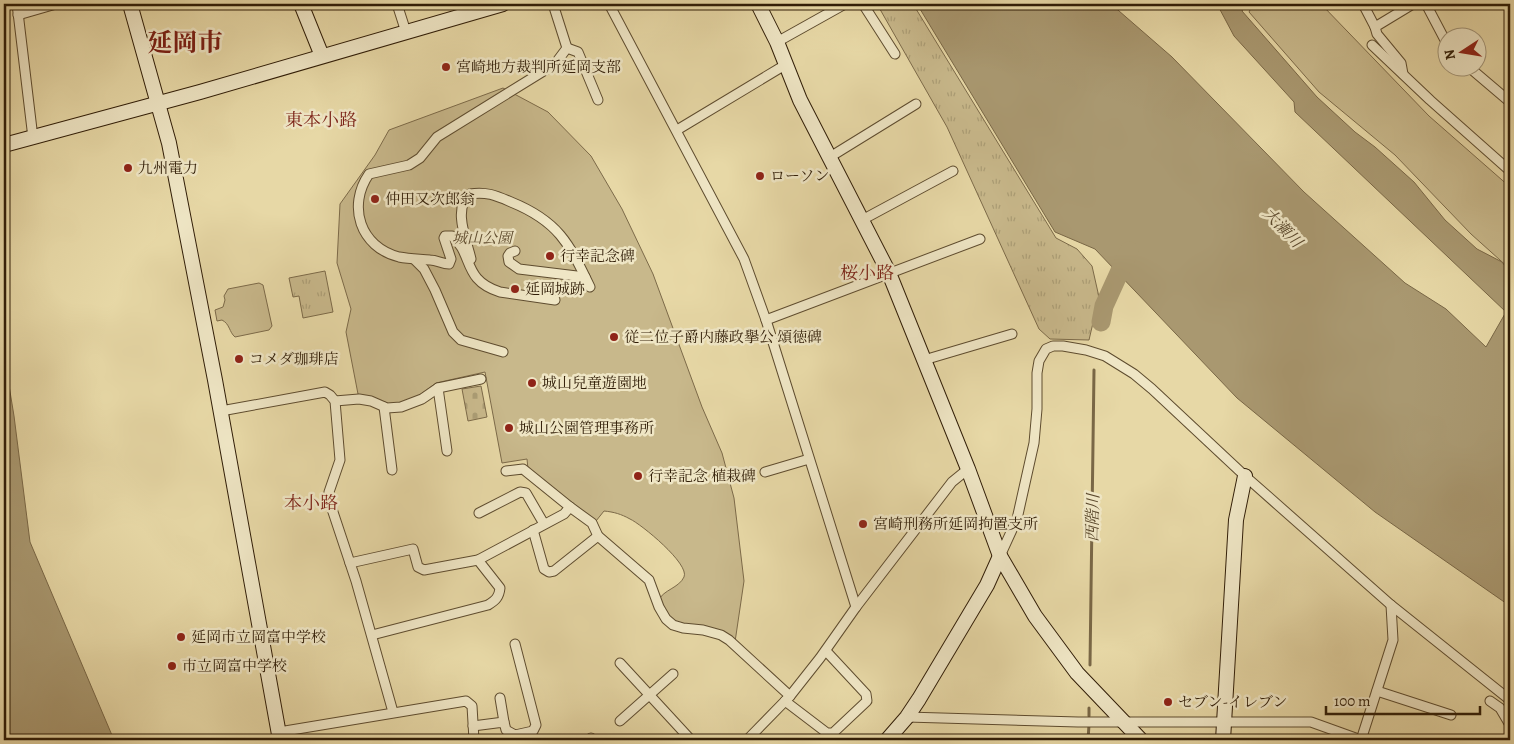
<svg xmlns="http://www.w3.org/2000/svg" width="1514" height="744" font-family="Alegreya,'Noto Serif JP',serif">
	<style>
		.grass { fill: url(#grass-tufts); stroke: #7c6a49 }
		.cemetery { fill: url(#cemetery-stones); stroke: #7c6a49 }
		.park { fill: #c8b88b; stroke: #7c6a49 }
		.water { fill: #a99870; stroke: #796746 }
		.lines { fill: none; stroke-linecap: round; stroke-linejoin: round }
		.stream { stroke: #796746; stroke-width: 3 }
		.river { stroke: #a99870; stroke-width: 19 }
		.street-casing { stroke: #5e4c2f; stroke-width: 11 }
		.secondary-casing { stroke: #301d07; stroke-width: 16 }
		.street { stroke: #efe6c5; stroke-width: 9 }
		.secondary { stroke: #efe6c5; stroke-width: 14 }
		.poi-dot { fill: #8f2418; stroke: #efe6c5; stroke-width: 2 }
		.labels { text-anchor: middle; stroke-width: 5; stroke-linejoin: round; paint-order: stroke }
		.poi-label { font-size: 15px; fill: #301d07; stroke: #efe6c5; text-anchor: start }
		.park-label { font-size: 15px; font-style: italic; fill: #5e4c2f; stroke: #efe6c5 }
		.water-label { font-size: 16px; font-style: italic; fill: #5a482c; stroke: #efe6c5 }
		.quarter-label { font-size: 18px; fill: #7a1f14; stroke: #efe6c5 }
		.town-label { font-size: 25px; font-weight: bold; fill: #7a1f14; stroke: #efe6c5 }
	</style>
	<defs>
		<pattern id="grass-tufts" width="24" height="20" patternUnits="userSpaceOnUse" patternTransform="scale(1.25)"><rect width="24" height="20" fill="#c8b88b"/><path d="M3 7l-1-3M5 7V3M7 7l1-3M15 17l-1-3M17 17v-4M19 17l1-3" fill="none" stroke="#ac9e76"/></pattern>
		<pattern id="cemetery-stones" width="16" height="16" patternUnits="userSpaceOnUse" patternTransform="scale(1.25)"><rect width="16" height="16" fill="#c8b88b"/><path d="M2 7V4a2 2 0 0 1 4 0v3zM10 15v-3a2 2 0 0 1 4 0v3z" fill="#ac9e76"/></pattern>
	</defs>
	<rect width="100%" height="100%" fill="#e7d8a6"/>
	<filter id="stains"><feTurbulence type="fractalNoise" baseFrequency=".004" numOctaves="4"/><feColorMatrix values="0 0 0 0 .2 0 0 0 0 .09 0 0 0 0 .02 0 0 0 .5 -.17"/></filter>
	<radialGradient id="worn" r=".72"><stop offset=".6" stop-color="#630" stop-opacity="0"/><stop offset="1" stop-color="#630" stop-opacity=".3"/></radialGradient>
	<g class="grass">
		<path d="M877,4H913L1056,238L1077,249L1092,266L1099,297L1089,340L1050,339L1039,329L947,127Z"/>
		<path d="M325,271L333,312L303,318L299,296L293,297L289,278Z"/>
	</g>
	<path class="cemetery" d="M481,386L487,417L468,421L462,389Z"/>
	<g class="park">
		<path d="M1253,4H1321L1429,116L1510,187V269L1471,234L1395,155L1319,92L1249,12Z"/>
		<path d="M503,88L548,112L591,156L622,209L653,274L702,407L722,453L734,498L744,581L735,642L673,621L659,600C663,590 679,588 684,577C690,564 641,524 630,519C621,514 614,512 604,511L596,521L528,469L527,459L502,463L485,372L436,383L410,402L391,405L358,394L346,332L351,309L337,263L340,204L375,155L389,130Z"/>
		<path d="M259,283L263,285L272,326L269,330L235,337C229,332 230,324 222,320L217,321L215,310L223,307L225,300L224,296L228,289Z"/>
	</g>
	<g class="water">
		<path d="M917,4H1111L1172,57L1304,192L1405,283L1446,309L1486,347L1506,312L1295,112L1294,102L1234,36L1217,4H1246L1242,11L1317,97L1355,132L1375,147L1414,182L1445,220L1477,249L1502,262L1510,273V353L1505,362L1510,368V606L1375,512L1237,398L1095,249L1055,232Z"/>
		<path d="M4,355L14,416L30,542L114,740H4Z"/>
	</g>
	<g class="lines">
		<g class="stream">
			<path d="M1090,665L1094,370"/>
			<path d="M1089,708V716"/>
			<path d="M1088,740L1089,725"/>
		</g>
		<path class="river" d="M1101,322L1104,306L1129,251"/>
		<defs>
			<g id="street">
				<path d="M17,4L33,138"/>
				<path d="M397,4L406,32"/>
				<path d="M553,4L567,48L555,64L437,137L420,158L409,165L369,174C347,206 360,247 399,257C410,259 420,259 430,260C437,260 442,264 449,264L451,259L444,238L445,236H452C474,255 462,280 500,292L555,300"/>
				<path d="M609,4L744,259L766,320L856,607"/>
				<path d="M863,4L895,54"/>
				<path d="M1363,4L1375,27"/>
				<path d="M1426,4L1446,42"/>
				<path d="M18,15L56,4"/>
				<path d="M777,42L845,4"/>
				<path d="M1372,45L1430,100L1510,171"/>
				<path d="M567,48L578,52L598,100"/>
				<path d="M1470,68L1510,102"/>
				<path d="M1403,74L1401,63L1377,34L1375,27L1413,4"/>
				<path d="M677,130L785,65"/>
				<path d="M830,157L916,104"/>
				<path d="M862,220L953,171"/>
				<path d="M515,251L510,253L508,256L509,262L519,269L585,277"/>
				<path d="M471,259C467,241 452,208 470,194C486,191 497,196 511,202C558,221 569,243 590,287"/>
				<path d="M415,260L424,269L435,290L453,332L461,340L503,352"/>
				<path d="M766,320L980,239"/>
				<path d="M924,360L1012,334"/>
				<path d="M438,388L447,451"/>
				<path d="M335,401L359,399L371,401L387,408L401,407L422,399L438,388L481,379"/>
				<path d="M384,407L392,470"/>
				<path d="M221,411L325,392L330,395L335,401L340,460L329,492L331,506L356,581L393,712"/>
				<path d="M506,471L523,469L570,507"/>
				<path d="M765,472L809,459"/>
				<path d="M479,513L520,492L526,493L544,524"/>
				<path d="M533,530L544,569L549,572L554,571L598,536"/>
				<path d="M1000,556L1017,519L1034,443L1037,409V373L1039,361L1046,349L1053,346H1063L1086,350L1105,356L1134,374L1152,389L1245,476L1391,605L1510,700"/>
				<path d="M350,563L413,549L418,567L424,570L478,560L564,514L570,507L592,523L598,536L649,580L659,607L666,619L673,625L683,628L703,630L721,635L729,640L790,696"/>
				<path d="M372,635L488,605C496,600 499,597 500,588L478,560"/>
				<path d="M620,663L691,740"/>
				<path d="M1377,691L1451,715"/>
				<path d="M500,698L504,722"/>
				<path d="M785,701L827,733H833L867,701L866,694L826,651"/>
				<path d="M1490,701L1500,708L1510,725"/>
				<path d="M907,717L1078,722H1311L1361,740"/>
				<path d="M620,721L673,674"/>
				<path d="M473,726L504,722L506,730L515,735L533,731L536,725L515,644"/>
				<path d="M279,732L466,701L472,706L474,740"/>
				<path d="M591,738V740"/>
				<path d="M747,740L790,696L820,658L856,607L952,482L968,469"/>
				<path d="M1361,740L1393,640L1391,605"/>
			</g>
			<g id="secondary">
				<path d="M130,4L169,143L215,380L280,740"/>
				<path d="M301,4L322,56"/>
				<path d="M758,4L777,42L800,100L889,273L968,469L1000,556L1035,616L1077,673L1141,740"/>
				<path d="M4,145L200,92L503,4"/>
				<path d="M887,740L907,717L919,699L987,585L1000,556"/>
				<path d="M1223,740L1236,520L1245,476"/>
			</g>
		</defs>
		<use href="#street" class="street-casing"/>
		<use href="#secondary" class="secondary-casing"/>
		<use href="#street" class="street"/>
		<use href="#secondary" class="secondary"/>
	</g>
	<g class="poi-dot">
		<circle cx="446" cy="67" r="5"/>
		<circle cx="128" cy="168" r="5"/>
		<circle cx="760" cy="176" r="5"/>
		<circle cx="375" cy="199" r="5"/>
		<circle cx="550" cy="256" r="5"/>
		<circle cx="515" cy="289" r="5"/>
		<circle cx="614" cy="337" r="5"/>
		<circle cx="239" cy="359" r="5"/>
		<circle cx="532" cy="383" r="5"/>
		<circle cx="509" cy="428" r="5"/>
		<circle cx="638" cy="476" r="5"/>
		<circle cx="863" cy="524" r="5"/>
		<circle cx="181" cy="637" r="5"/>
		<circle cx="172" cy="666" r="5"/>
		<circle cx="1168" cy="702" r="5"/>
	</g>
	<g class="labels">
		<g class="poi-label">
			<text x="456" y="72">宮崎地方裁判所延岡支部</text>
			<text x="138" y="173">九州電力</text>
			<text x="770" y="181">ローソン</text>
			<text x="385" y="204">仲田又次郎翁</text>
			<text x="560" y="261">行幸記念碑</text>
			<text x="525" y="294">延岡城跡</text>
			<text x="624" y="342">従二位子爵内藤政擧公 頌徳碑</text>
			<text x="249" y="364">コメダ珈琲店</text>
			<text x="542" y="388">城山兒童遊園地</text>
			<text x="519" y="433">城山公園管理事務所</text>
			<text x="648" y="481">行幸記念 植栽碑</text>
			<text x="873" y="529">宮崎刑務所延岡拘置支所</text>
			<text x="191" y="642">延岡市立岡富中学校</text>
			<text x="182" y="671">市立岡富中学校</text>
			<text x="1178" y="707">セブン-イレブン</text>
		</g>
		<g class="park-label">
			<text x="482" y="243">城山公園</text>
		</g>
		<g class="water-label">
			<text transform="translate(1283 227) rotate(46)" y="6">大瀬川</text>
			<text transform="translate(1092 518) rotate(-89)" y="6">西階川</text>
		</g>
		<g class="quarter-label">
			<text x="321" y="126">東本小路</text>
			<text x="867" y="279">桜小路</text>
			<text x="311" y="509">本小路</text>
		</g>
		<g class="town-label">
			<text x="185" y="51">延岡市</text>
		</g>
	</g>
	<rect width="1514" height="744" fill="none" stroke="#e7d8a6" stroke-width="20"/>
	<rect x="5" y="5" width="1504" height="734" fill="none" stroke="#301d07" stroke-width="2.5"/>
	<rect x="10" y="10" width="1494" height="724" fill="none" stroke="#301d07"/>
	<g transform="translate(1462 52) rotate(258)"><circle r="24" fill="#efe6c5" stroke="#a39679"/>
	<path d="M0-4L9 19L0 12L-9 19Z" fill="#8f2418"/>
	<text y="-8" font-size="14" font-weight="bold" text-anchor="middle" fill="#301d07">N</text>
	</g>
	<path d="M1326 706v8h154v-8" fill="none" stroke="#301d07" stroke-width="2.5"/>
	<text x="1334" y="706" font-size="15" fill="#301d07" stroke="#efe6c5" stroke-width="4" paint-order="stroke">100 m</text>
	<rect width="100%" height="100%" filter="url(#stains)"/>
	<rect width="100%" height="100%" fill="url(#worn)"/>
</svg>
